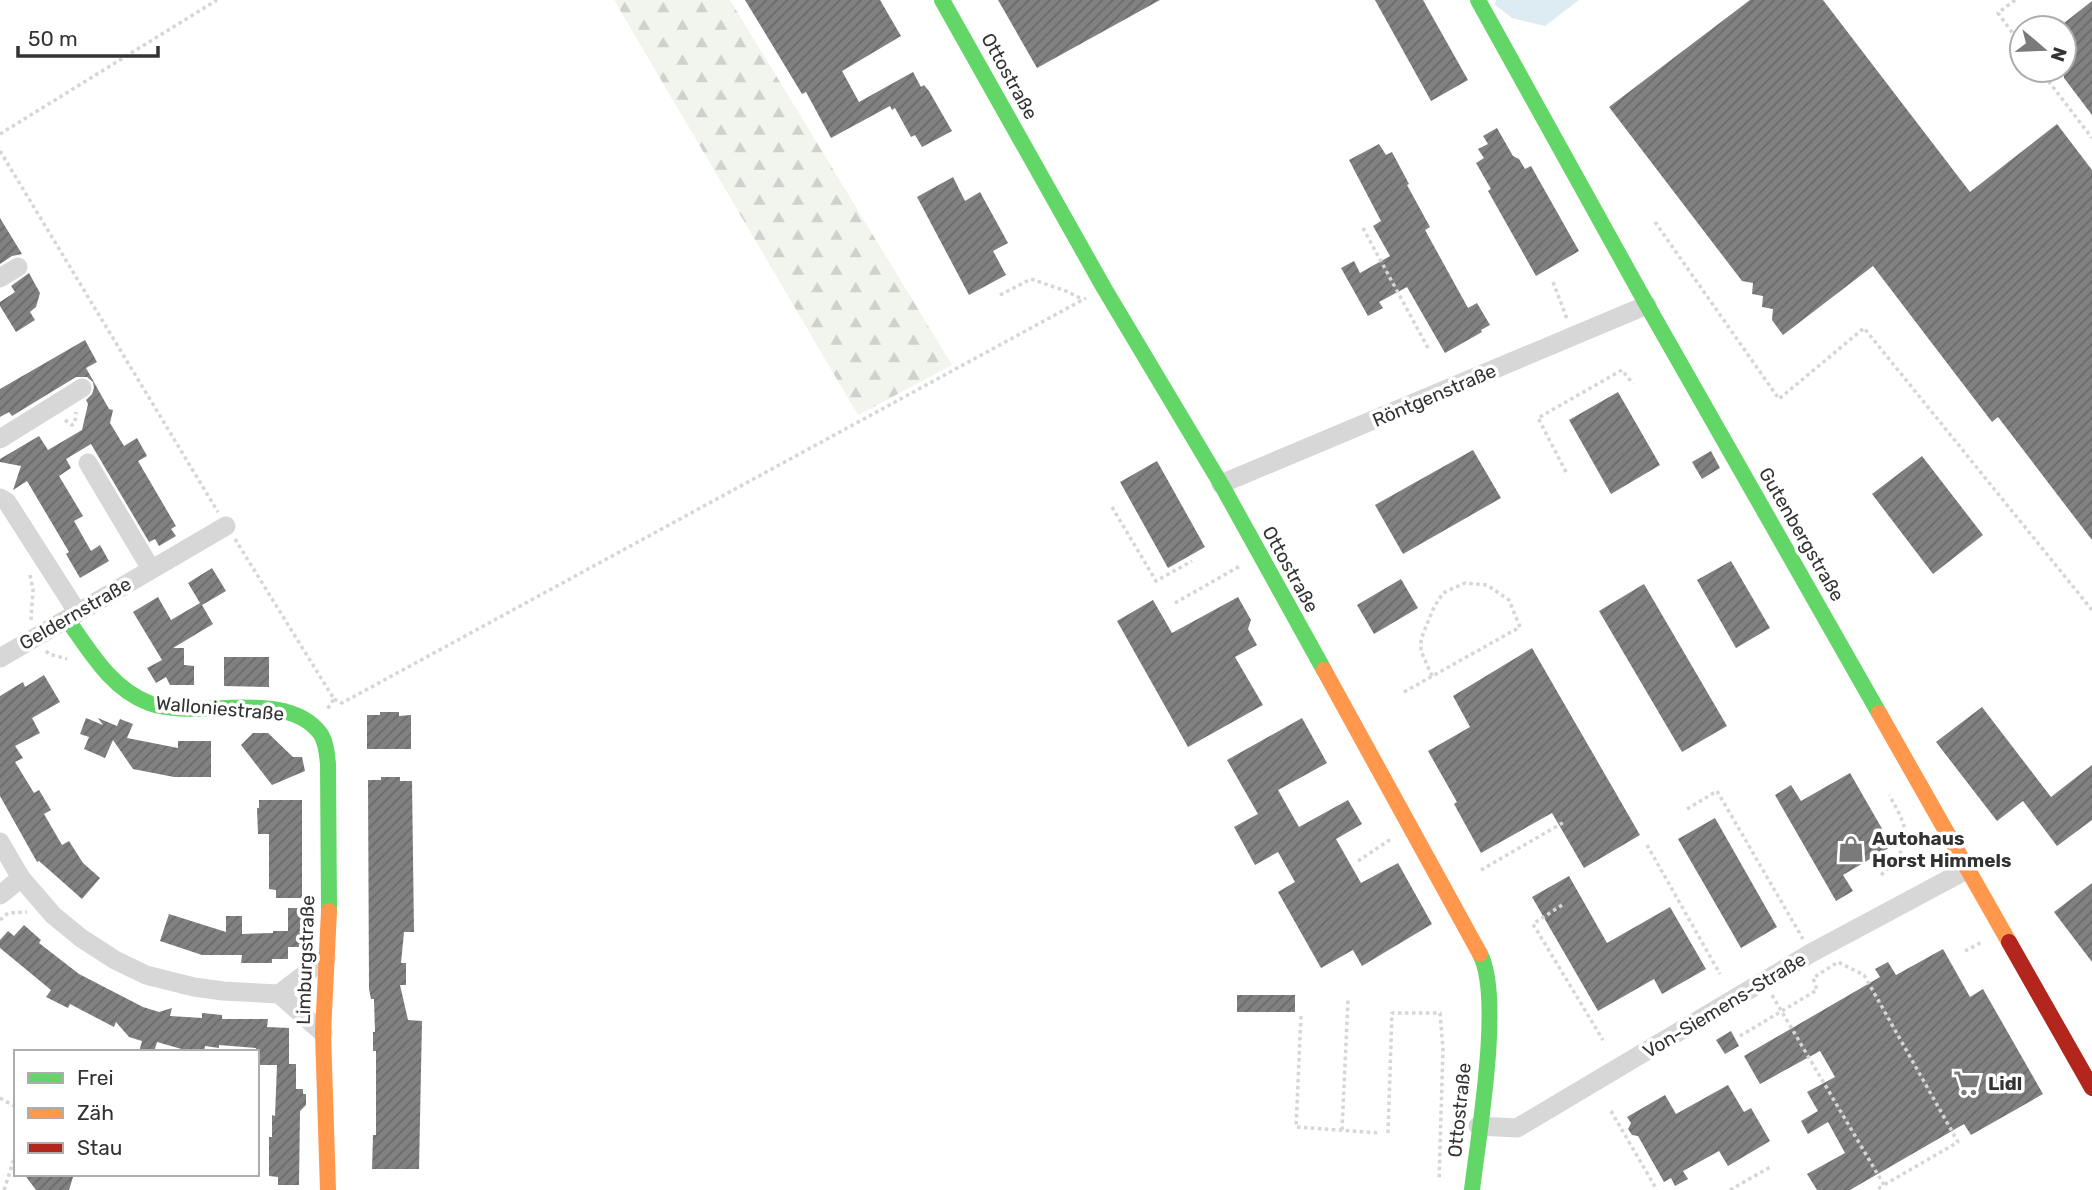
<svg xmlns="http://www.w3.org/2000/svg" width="2092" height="1190" font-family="Rubik,sans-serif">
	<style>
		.forest { fill: url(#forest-firs) }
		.water { fill: #ddebf3 }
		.building { fill: url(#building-hatch) }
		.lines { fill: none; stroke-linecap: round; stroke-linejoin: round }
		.path { stroke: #d6d6d6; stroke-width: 3.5; stroke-dasharray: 3.5 3.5; stroke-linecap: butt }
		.street { stroke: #d7d7d7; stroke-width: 19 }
		.fast { stroke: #63d668; stroke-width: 16 }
		.slow { stroke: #ff974d; stroke-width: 16 }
		.jam { stroke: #b3261e; stroke-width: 16 }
		.labels { text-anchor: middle; stroke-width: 7; stroke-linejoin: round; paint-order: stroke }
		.street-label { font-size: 19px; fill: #333; stroke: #fff }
		.poi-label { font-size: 19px; font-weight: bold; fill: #333; stroke: #fff; text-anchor: start }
	</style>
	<defs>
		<pattern id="forest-firs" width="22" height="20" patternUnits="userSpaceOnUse" patternTransform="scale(1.75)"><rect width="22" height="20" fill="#f1f5ed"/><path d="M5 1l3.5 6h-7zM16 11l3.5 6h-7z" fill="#cfd2cc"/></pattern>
		<pattern id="building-hatch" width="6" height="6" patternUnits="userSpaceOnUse" patternTransform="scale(1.75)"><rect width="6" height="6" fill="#818181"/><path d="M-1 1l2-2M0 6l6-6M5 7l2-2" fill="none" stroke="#6a6a6a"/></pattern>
	</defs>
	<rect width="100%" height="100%" fill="#fff"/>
	<path class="forest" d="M614,0H730L952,365L858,415Z"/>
	<path class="water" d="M1496,0H1579L1545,26L1512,18L1495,5Z"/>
	<g class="building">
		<path d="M745,0H880L901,36L842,71L859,102L913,72L921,87L924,85L929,91L952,131L922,147L915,135L911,137L895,108L892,110L890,106L831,138L806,92L802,94Z"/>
		<path d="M998,0H1160L1037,68Z"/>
		<path d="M1375,0H1423L1468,80L1431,101Z"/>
		<path d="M1750,0H1823L1970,192L2057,124L2092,170V540L1998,417L1992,422L1873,266L1783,335L1772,320L1773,309L1762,307L1763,296L1752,294L1753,283L1742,281L1609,107Z"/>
		<path d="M2092,1V115L2064,78V23Z"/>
		<path d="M1497,128L1513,156L1519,159L1525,169L1531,166L1579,251L1536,276L1488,191L1491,189L1476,163L1484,158L1478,149L1488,144L1483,136Z"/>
		<path d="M1379,144L1386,155L1392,152L1409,184L1407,185L1430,227L1425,230L1468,308L1477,303L1490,325L1481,330L1482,332L1445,353L1407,287L1379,302L1383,308L1368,316L1341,268L1354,261L1360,273L1390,256L1373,226L1381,221L1349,160Z"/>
		<path d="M953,177L965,201L980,192L1008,243L993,251L1006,275L969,295L917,197Z"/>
		<path d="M0,218L22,254L12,256L0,264Z"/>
		<path d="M29,273L40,293L36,307L30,312L35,320L16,332L0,306V302L15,292L11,286Z"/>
		<path d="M85,340L97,362L86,368L109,409L113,410L110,423L124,446L137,438L147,456L138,461L176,526L171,529L176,536L159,546L155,539L149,542L91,444L66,459L71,468L59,476L83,516L74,521L91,551L100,545L109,561L80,578L66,554L69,552L27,481L13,490L21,466L0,462V459L39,436L48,450L82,430L88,404L86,400L92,394L94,388L93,382L87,377H76L12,416L9,412L0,417V389Z"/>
		<path d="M1618,392L1660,465L1611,494L1569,420Z"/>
		<path d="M1473,450L1501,498L1403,554L1375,505Z"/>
		<path d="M1711,451L1720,468L1702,479L1692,462Z"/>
		<path d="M1922,456L1983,535L1933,574L1872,494Z"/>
		<path d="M1157,461L1205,547L1168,568L1120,482Z"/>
		<path d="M1731,561L1770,628L1736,648L1697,580Z"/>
		<path d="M212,568L226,591L202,605L213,624L173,648H184V665L194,666V685H170L166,677L156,683L147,668L162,660L133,612L158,597L171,620L200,603L188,583Z"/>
		<path d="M1401,579L1418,608L1374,634L1357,605Z"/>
		<path d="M1644,584L1727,726L1682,752L1599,611Z"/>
		<path d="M1238,597L1251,620L1248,629L1257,645L1235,657L1263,705L1188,747L1117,621L1153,600L1172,633Z"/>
		<path d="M1532,648L1640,835L1584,868L1552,813L1481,853L1454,804L1457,802L1428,751L1470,727L1453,696Z"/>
		<path d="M224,657H269V687L224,686Z"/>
		<path d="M44,675L60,702L32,718L40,733L15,746L23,758L15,762L34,793L39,790L51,810L44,814L62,845L69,841L83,863L100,878L82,899L39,861L37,862L0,796V696L23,682L25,687Z"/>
		<path d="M1982,707L2051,797L2092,765V820L2057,846L2023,801L1997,821L1936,742Z"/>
		<path d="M380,712H399V716L411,715V749H367V715H380Z"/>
		<path d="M86,718L103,725L98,718L117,726L120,719L133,724L127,738L178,748V741H211V777H174L133,769L113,740L105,758L84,749L89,737L80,734Z"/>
		<path d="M1302,718L1327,763L1278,790L1299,827L1348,800L1362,824L1336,839L1361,883L1398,863L1432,924L1362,966L1353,950L1321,968L1278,892L1295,882L1278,852L1255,865L1234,827L1258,814L1227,760Z"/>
		<path d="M253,733H268L293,757H302L305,771L272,785L241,745Z"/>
		<path d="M1850,773L1892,846L1843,875L1853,891L1836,901L1775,795L1791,785L1801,801Z"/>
		<path d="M381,777H400V781H412L414,932H404L401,963H406V985H400L408,1020L422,1021L419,1169H372L373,1135H376V1051H373V1032H375L374,999H371L369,989L368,780H381Z"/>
		<path d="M259,800H302V898H276V890L269,889V834H258L257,808H259Z"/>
		<path d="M1715,818L1777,927L1741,948L1678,839Z"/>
		<path d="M1569,876L1607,943L1670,907L1706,969L1662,994L1654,979L1598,1011L1532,897Z"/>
		<path d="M2092,883V962L2054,912Z"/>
		<path d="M288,908H303V913H312L311,939H303V947H288V959H272V963H241L242,955H202L160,941L169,914L226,932V916H242V934L273,933V931H288Z"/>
		<path d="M24,925L41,940L39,943L79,974L143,1007L159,1012L172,1008L170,1016L202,1018V1013L222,1015V1019H268L267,1027L289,1028V1064H296V1089H303V1094H306V1105L300,1111L299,1185H278V1177L269,1176V1137H272V1115L275,1116L277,1065H257L256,1048L219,1045V1048L205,1046L204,1052H192L157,1042L154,1052H139L142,1041L129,1037L116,1022L114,1027L70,1004L68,1008L46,997L51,990L0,948V940L8,931L14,936Z"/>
		<path d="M1943,949L1970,997L1983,989L2043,1094L1971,1135L1964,1124L1850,1190H1817L1807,1174L1845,1153L1828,1122L1808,1134L1801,1121L1818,1111L1807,1092L1835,1077L1820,1051L1760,1084L1744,1056L1880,977L1875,969L1888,962L1896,975Z"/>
		<rect x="1237" y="995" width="58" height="17"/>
		<path d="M1731,1031L1739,1046L1725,1054L1716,1040Z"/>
		<path d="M1728,1085L1744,1112L1751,1108L1770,1141L1728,1166L1719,1151L1683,1171L1688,1179L1675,1186L1671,1178L1664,1182L1638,1136L1632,1135L1628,1129L1631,1123L1627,1117L1665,1095L1676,1114Z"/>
		<path d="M24,1174H74L69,1190H36Z"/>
	</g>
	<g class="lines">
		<g class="path">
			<path d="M2015,0L1998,13L2022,46"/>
			<path d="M2040,70L2092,138"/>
			<path d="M0,134L217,0"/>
			<path d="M0,151L218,512"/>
			<path d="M1655,222L1779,399L1864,328L2092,610"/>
			<path d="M1363,228L1428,348"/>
			<path d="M1553,282L1567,319"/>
			<path d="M1000,295L1031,279L1066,291L1082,299"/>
			<path d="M65,420L72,425L75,423L76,412"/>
			<path d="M1566,472L1538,418L1622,370L1633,384"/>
			<path d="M1112,507L1156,581L1192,561"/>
			<path d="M235,539L334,699L326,711"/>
			<path d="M30,575L33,589L31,620"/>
			<path d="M1175,603L1240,566"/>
			<path d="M46,651L49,654L67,659"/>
			<path d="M1404,692L1520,627L1509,600L1487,585L1465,583L1443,593L1434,607L1421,639V651L1432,676"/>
			<path d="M334,699L342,703L1086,298"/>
			<path d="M1687,809L1717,791L1803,939"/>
			<path d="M1647,845L1720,974"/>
			<path d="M1358,861L1391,839"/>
			<path d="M1481,870L1566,821"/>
			<path d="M1881,875C1914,844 1910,831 1889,795"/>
			<path d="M1562,905L1533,924L1603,1040"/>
			<path d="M0,920L8,913L27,912"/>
			<path d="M1965,951L1982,942"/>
			<path d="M1772,995L1884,1185L1876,1190"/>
			<path d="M1301,1016L1296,1127L1379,1133"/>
			<path d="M1740,1036L1817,990L1813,978L1838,962L1864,975L1958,1142L1884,1185"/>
			<path d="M0,1098L16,1107"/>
			<path d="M1611,1111L1657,1190"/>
			<path d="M1342,1130L1348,1000"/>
			<path d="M1388,1133L1392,1013H1440L1443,1049L1439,1181"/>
			<path d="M4,1190L16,1153"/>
			<path d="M1730,1190L1772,1166"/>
		</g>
		<g class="street">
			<path d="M0,278L18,267"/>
			<path d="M0,439L82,388"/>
			<path d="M88,463L151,569"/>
			<path d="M1221,484L1647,305"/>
			<path d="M0,498L7,502L78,613"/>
			<path d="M0,658L226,526"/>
			<path d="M0,842L21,878L53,915L81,938L115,960L146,975L194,987L223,991L279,994L323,1033"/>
			<path d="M0,895L21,878"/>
			<path d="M279,994L326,958"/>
			<path d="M1478,1126L1517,1128L1811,953L1968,869"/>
		</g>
		<g class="fast">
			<path d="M942,0L1104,288L1221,484L1324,670"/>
			<path d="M1478,0L1647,305L1879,713"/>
			<path d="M67,619C89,650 111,689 149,703C198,721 285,687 320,733C326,741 327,754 328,764L329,911"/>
			<path d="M1472,1190C1478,1138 1503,997 1480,954"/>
		</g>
		<g class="slow">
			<path d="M1324,670L1480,954"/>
			<path d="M1879,713L2009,942"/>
			<path d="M328,1190L323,1033L329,911"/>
		</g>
		<path class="jam" d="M2009,942L2092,1088"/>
	</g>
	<defs>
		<symbol id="shop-bare" viewBox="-9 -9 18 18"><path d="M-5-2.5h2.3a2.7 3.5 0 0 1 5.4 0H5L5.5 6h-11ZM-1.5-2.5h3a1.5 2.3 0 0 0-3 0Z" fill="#7a7a7a" stroke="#fff" stroke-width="2.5" paint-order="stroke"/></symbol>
		<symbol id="supermarket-bare" viewBox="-9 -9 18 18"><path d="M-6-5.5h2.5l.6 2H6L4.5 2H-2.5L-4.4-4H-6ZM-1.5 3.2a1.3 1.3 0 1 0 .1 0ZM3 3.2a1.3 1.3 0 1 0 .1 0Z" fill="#7a7a7a" stroke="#fff" stroke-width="2.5" paint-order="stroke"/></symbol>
	</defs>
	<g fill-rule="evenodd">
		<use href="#shop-bare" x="1832" y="830" width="38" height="38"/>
		<use href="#supermarket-bare" x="1948" y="1064" width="38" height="38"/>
	</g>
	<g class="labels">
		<g class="street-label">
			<text transform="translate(1010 76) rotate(61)" y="7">Ottostraße</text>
			<text transform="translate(1434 395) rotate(-23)" y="7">Röntgenstraße</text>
			<text transform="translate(1802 534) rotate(60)" y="7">Gutenbergstraße</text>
			<text transform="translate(1291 569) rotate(61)" y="7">Ottostraße</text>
			<text transform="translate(75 613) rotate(-30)" y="7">Geldernstraße</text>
			<text transform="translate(220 708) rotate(5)" y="7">Walloniestraße</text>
			<text transform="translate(305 960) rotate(-88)" y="7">Limburgstraße</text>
			<text transform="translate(1724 1005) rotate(-31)" y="7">Von-Siemens-Straße</text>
			<text transform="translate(1459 1110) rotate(-84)" y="7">Ottostraße</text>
		</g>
		<g class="poi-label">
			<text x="1872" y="845">Autohaus<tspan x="1872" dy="22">Horst Himmels</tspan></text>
			<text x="1988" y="1090">Lidl</text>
		</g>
	</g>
	<rect x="14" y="1050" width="245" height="126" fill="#ffffff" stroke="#adadad" stroke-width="2"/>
	<rect x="28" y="1073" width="35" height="10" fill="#63d668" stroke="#adadad" stroke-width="2"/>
	<text x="77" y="1085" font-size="21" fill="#333333">Frei</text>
	<rect x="28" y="1108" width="35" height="10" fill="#ff974d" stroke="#adadad" stroke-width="2"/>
	<text x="77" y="1120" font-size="21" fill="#333333">Zäh</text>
	<rect x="28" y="1143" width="35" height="10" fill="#b3261e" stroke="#adadad" stroke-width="2"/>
	<text x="77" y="1155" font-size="21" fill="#333333">Stau</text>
	<g transform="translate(2043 49) rotate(109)"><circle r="33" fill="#ffffff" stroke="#adadad" stroke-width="2"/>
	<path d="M0-5L12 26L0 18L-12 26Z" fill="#7a7a7a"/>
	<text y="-10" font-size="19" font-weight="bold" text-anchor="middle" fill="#333333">N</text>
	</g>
	<path d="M18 46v10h140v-10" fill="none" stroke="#333333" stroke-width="3.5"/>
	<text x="28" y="46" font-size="21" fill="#333333" stroke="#ffffff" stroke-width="5" paint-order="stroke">50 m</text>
</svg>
